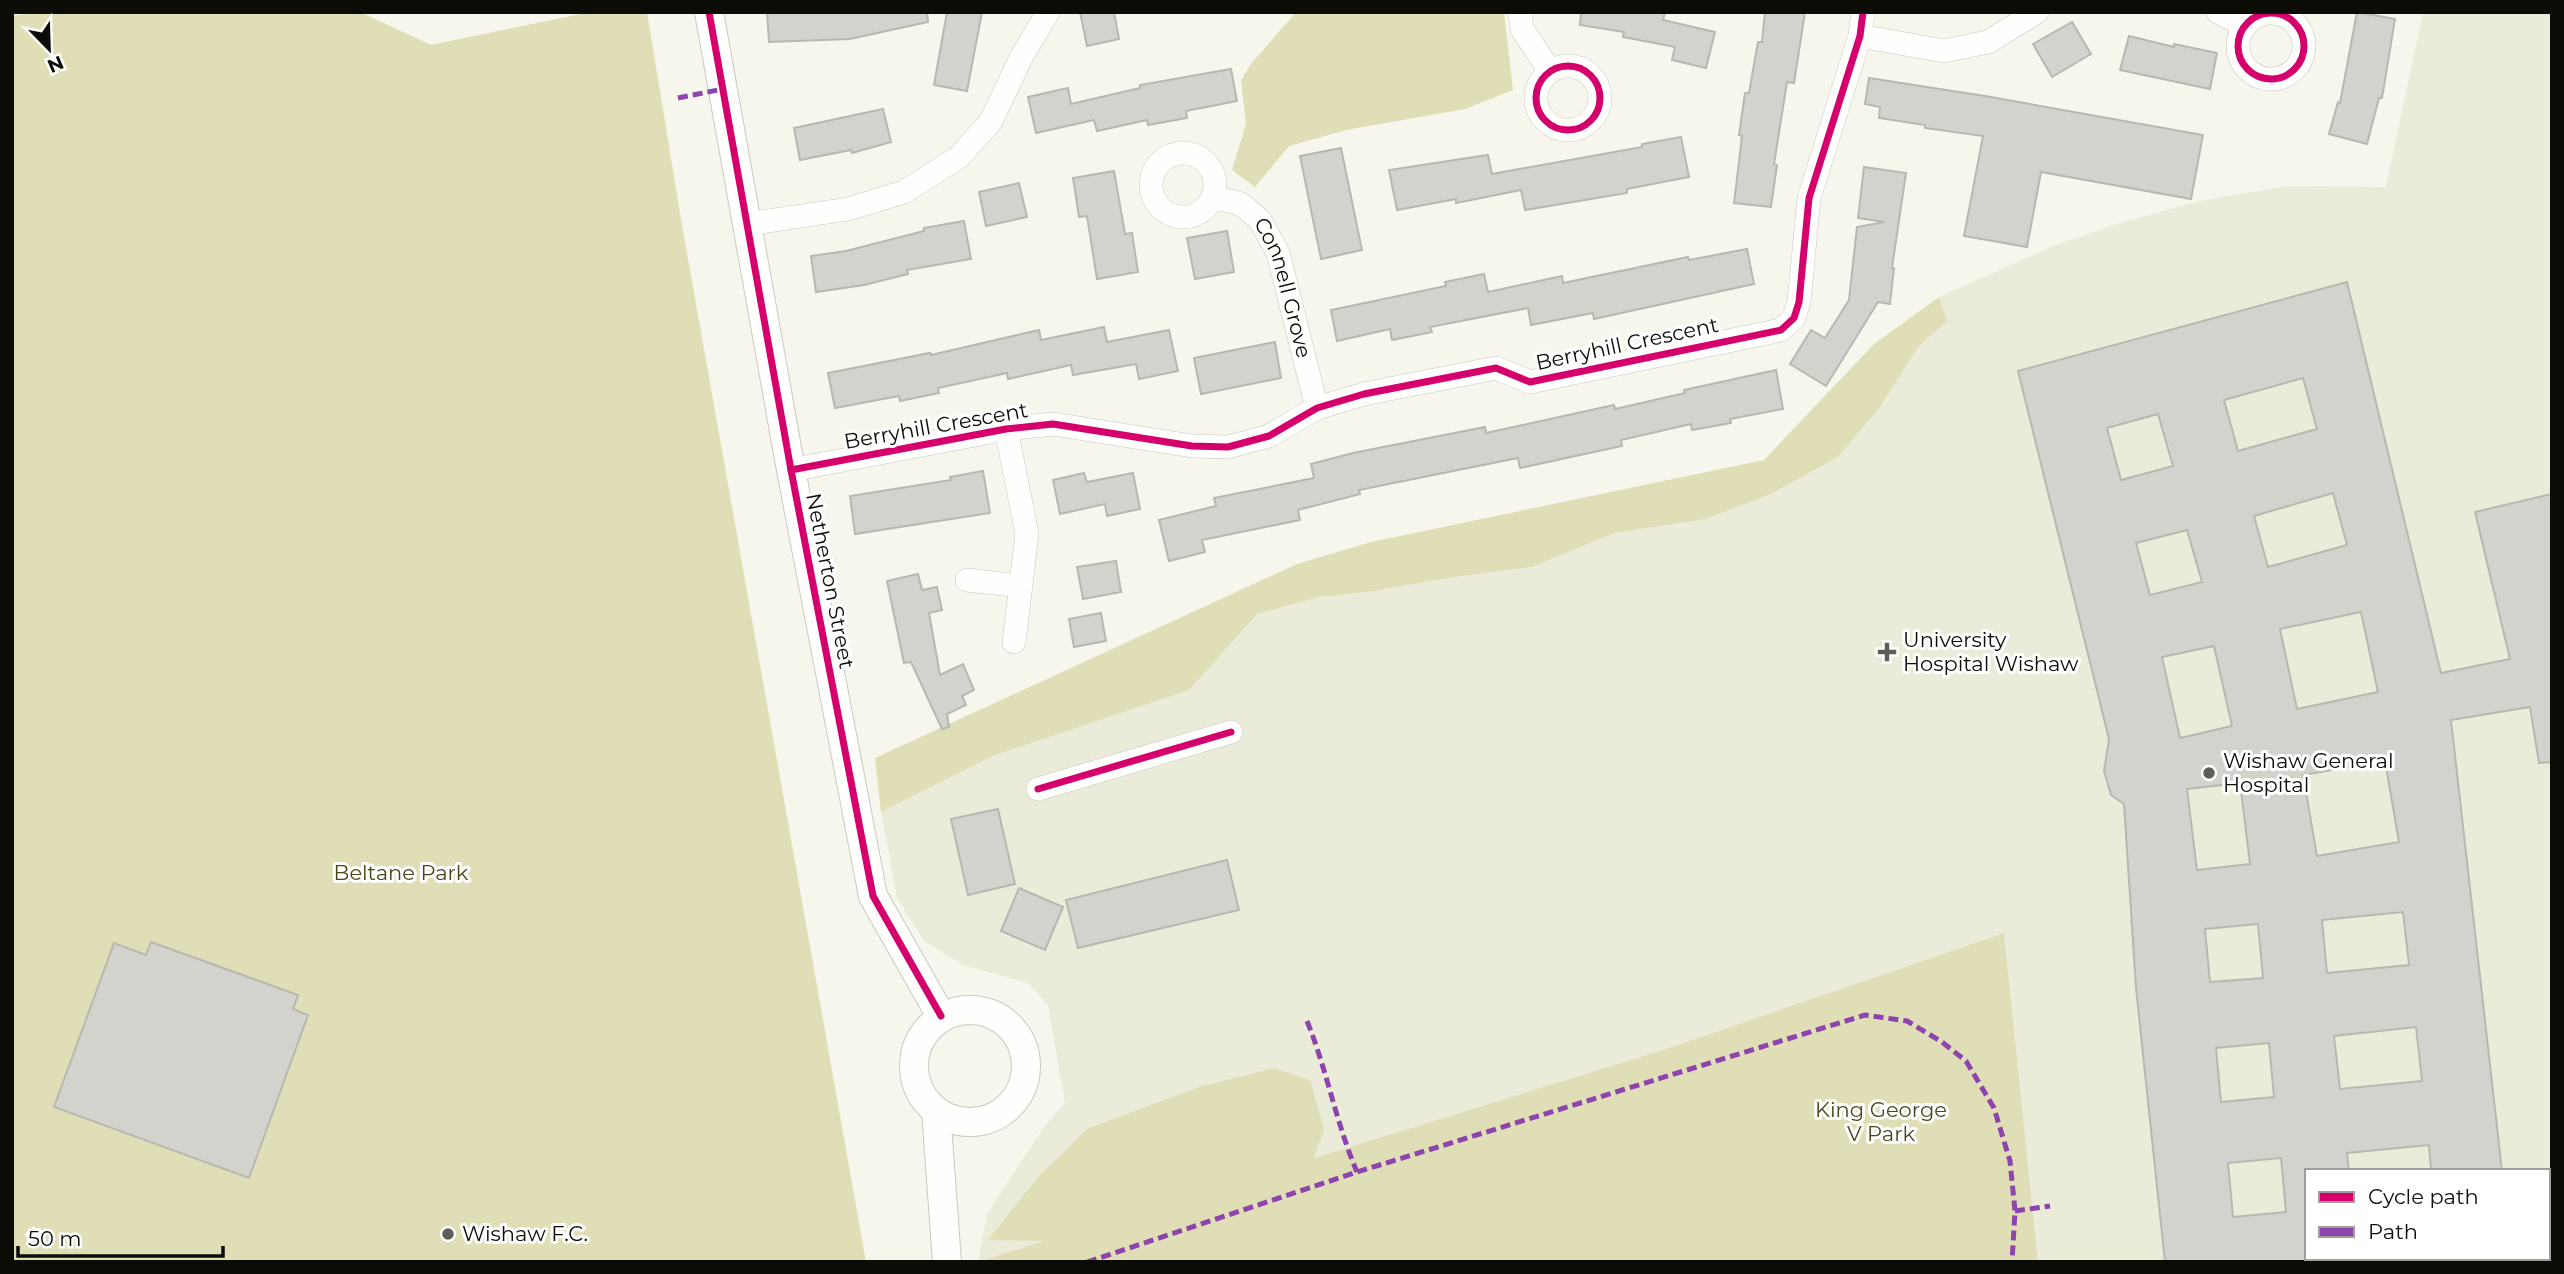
<svg xmlns="http://www.w3.org/2000/svg" width="2564" height="1274" font-family="Montserrat,sans-serif">
	<style>
		.built { fill: #ebebd9; fill-rule: evenodd }
		.green { fill: #dfdeb6 }
		.building { fill: #d3d3cd; stroke: #b8b8b0; stroke-width: 2; fill-rule: evenodd }
		.lines { fill: none; stroke-linecap: round; stroke-linejoin: round }
		.minor-casing { stroke: #c9c9c2; stroke-width: 24 }
		.tertiary-casing { stroke: #c9c9c2; stroke-width: 30 }
		.minor { stroke: #fefefc; stroke-width: 23 }
		.tertiary { stroke: #fefefc; stroke-width: 28 }
		.quiet { stroke: #8e44ad; stroke-width: 5; stroke-dasharray: 10 5; stroke-linecap: butt }
		.cycleway-casing { stroke: #fff; stroke-width: 11 }
		.cycleway { stroke: #d6006c; stroke-width: 7 }
		.poi-dot { fill: #5e5e58; stroke: #fff; stroke-width: 2.5 }
		.labels { text-anchor: middle; stroke-width: 6; stroke-linejoin: round; paint-order: stroke }
		.street-label { font-size: 21px; fill: #0c0c07; stroke: #fff }
		.poi-label { font-size: 21px; fill: #0c0c07; stroke: #fff; text-anchor: start }
		.park-label { font-size: 21px; fill: #4a481b; stroke: #fff }
	</style>
	<rect width="100%" height="100%" fill="#f6f6ed"/>
	<path class="built" d="M2423,12H2552V1262H2038L2004,933L1660,1051L978,1262L987,1214L1045,1125L1065,1103L1048,1005L1028,983L963,965L924,941L897,898L881,812L995,755L1188,690L1257,614L1319,597L1374,591L1454,577L1532,567L1614,533L1706,519L1771,494L1838,457L1880,407L1918,347L1946,321L1939,297L2058,244L2123,222L2200,201L2288,186L2386,187ZM2307,1171H2548V1258H2307Z"/>
	<g class="green">
		<path d="M39,12H360L431,45L590,12H647L682,225L866,1262H12V16Z"/>
		<path d="M1296,12H1504L1513,90L1465,109L1346,130L1289,146L1255,187L1232,170L1246,124L1241,81L1250,65Z"/>
		<path d="M1939,297L1947,321L1918,347L1880,407L1838,457L1771,494L1706,519L1614,533L1532,567L1454,577L1374,591L1319,597L1257,614L1189,690L995,755L881,812L875,758L1297,564L1371,542L1764,460L1874,344Z"/>
		<path d="M2004,933L2038,1262H978L1044,1241L988,1240L1038,1177L1087,1129L1202,1086L1274,1068L1310,1080L1324,1129L1314,1158L1660,1051Z"/>
	</g>
	<g class="building">
		<path d="M767,12H927L928,22L850,39L769,42Z"/>
		<path d="M947,12H982L967,91L934,85Z"/>
		<path d="M1080,12H1114L1119,39L1087,46Z"/>
		<path d="M1581,12H1665L1663,20L1715,32L1706,68L1672,60L1675,47L1623,37L1624,32L1580,25Z"/>
		<path d="M1765,12H1805L1794,83L1787,82L1774,164L1777,165L1771,207L1734,203L1742,136L1739,135L1745,93H1749L1758,42H1762Z"/>
		<path d="M2357,12L2395,19L2382,98H2379L2367,144L2329,134L2338,102L2340,103Z"/>
		<path d="M2072,22L2091,54L2052,77L2033,44Z"/>
		<path d="M2129,36L2174,47V44L2217,53L2210,89L2120,70Z"/>
		<path d="M1231,69L1237,101L1186,111L1187,118L1148,125L1147,120L1097,131L1094,120L1036,133L1028,97L1068,88L1071,104L1140,88V85Z"/>
		<path d="M1869,78L1985,96L2203,135L2191,199L2041,172L2027,247L1964,236L1983,136L1925,128V125L1879,118L1880,107L1865,104Z"/>
		<path d="M883,109L891,142L852,153L851,150L800,160L794,128Z"/>
		<path d="M1681,137L1689,177L1627,189V193L1525,210L1521,190L1456,203V199L1397,210L1389,170L1488,155L1492,174L1642,147V144Z"/>
		<path d="M1341,148L1362,250L1321,259L1300,156Z"/>
		<path d="M1864,167L1906,173L1892,268H1894L1890,304L1878,302L1826,386L1790,364L1811,330L1825,338L1849,300L1857,227L1884,222L1858,218Z"/>
		<path d="M1114,171L1125,234L1132,233L1138,272L1097,279L1087,216L1079,217L1073,178Z"/>
		<path d="M1019,183L1027,217L986,226L979,192Z"/>
		<path d="M964,221L971,259L907,270L908,274L864,285L816,292L811,256L846,251L924,231V228Z"/>
		<path d="M1227,231L1234,272L1195,279L1187,238Z"/>
		<path d="M1747,249L1754,284L1594,319L1593,313L1531,325L1528,308L1430,327L1432,332L1392,340L1390,329L1337,341L1331,310L1446,286L1445,282L1484,274L1488,292L1562,276L1563,283L1688,257L1689,260Z"/>
		<path d="M2347,282L2441,673L2510,659L2475,512L2552,494V762L2539,763L2530,707L2451,720L2502,1171H2431L2429,1145L2347,1153L2349,1171H2307V1262H2165L2136,988L2124,804L2111,795L2104,771L2109,739L2018,371ZM2303,378L2317,429L2238,451L2224,400ZM2158,414L2173,466L2121,480L2107,428ZM2333,493L2347,545L2268,567L2254,516ZM2187,530L2202,582L2150,595L2136,543ZM2361,612L2378,692L2297,709L2280,629ZM2214,646L2232,726L2180,738L2162,657ZM2385,761L2399,842L2317,856L2303,775ZM2240,783L2250,864L2197,870L2187,789ZM2403,912L2409,965L2327,973L2322,920ZM2258,924L2263,978L2210,982L2205,929ZM2416,1027L2422,1081L2340,1089L2334,1036ZM2269,1043L2274,1097L2221,1102L2216,1048ZM2281,1158L2286,1212L2233,1217L2228,1163Z"/>
		<path d="M1104,327L1107,342L1169,330L1178,371L1139,379L1136,364L1073,375L1071,365L1008,379L1007,373L938,388L939,393L900,401L899,396L835,408L828,373L930,353L931,355L1039,330L1041,340Z"/>
		<path d="M1275,342L1281,378L1201,394L1194,358Z"/>
		<path d="M1776,370L1783,409L1730,419L1731,423L1692,430L1691,424L1621,440L1622,446L1520,468L1518,458L1359,490L1360,494L1298,510L1300,520L1202,540L1205,552L1169,561L1159,520L1216,506L1214,498L1314,478L1311,464L1353,453L1485,427L1486,433L1614,405L1615,409L1685,393L1684,390Z"/>
		<path d="M983,471L990,513L855,534L850,496L951,480L950,477Z"/>
		<path d="M1084,473L1087,482L1133,473L1140,509L1107,516L1105,504L1060,514L1053,480Z"/>
		<path d="M1116,561L1121,592L1083,599L1077,567Z"/>
		<path d="M918,574L922,590L937,587L942,610L929,613L940,675L963,664L974,690L962,696L966,705L947,714L949,727L942,729L911,662L904,663L887,581Z"/>
		<path d="M1101,613L1106,641L1074,647L1069,619Z"/>
		<path d="M998,809L1015,884L968,895L951,819Z"/>
		<path d="M1227,860L1239,910L1078,948L1066,900Z"/>
		<path d="M1019,888L1063,907L1045,950L1001,931Z"/>
		<path d="M151,942L298,995L293,1009L308,1015L249,1178L54,1107L114,943L146,955Z"/>
	</g>
	<g class="lines">
		<defs>
			<g id="minor">
				<path d="M1520,12L1522,29L1550,71"/>
				<path d="M2218,12L2245,26"/>
				<circle cx="2271" cy="46" r="33"/>
				<path d="M1860,36L1944,51L1988,42L2037,12"/>
				<circle cx="1568" cy="98" r="32"/>
				<circle cx="1183" cy="185" r="32"/>
				<path id="s1" d="M1213,197L1241,204L1260,220L1278,253L1317,408"/>
				<path d="M748,224L848,209L904,192L959,157L991,121L1022,56L1048,12"/>
				<path d="M1006,429L1027,534L1014,642"/>
				<path d="M791,470L1006,429L1053,424L1192,446L1228,447L1269,436L1317,408L1364,394L1496,368L1530,382L1781,330L1794,318L1799,302L1809,198L1860,36L1863,12"/>
				<path d="M967,580L1020,586"/>
				<path d="M1038,789L1231,732"/>
			</g>
			<g id="tertiary">
				<path d="M709,12L791,470L873,896L941,1016"/>
				<circle cx="970" cy="1066" r="56"/>
				<path d="M936,1111L947,1262"/>
			</g>
		</defs>
		<use href="#minor" class="minor-casing"/>
		<use href="#tertiary" class="tertiary-casing"/>
		<use href="#minor" class="minor"/>
		<use href="#tertiary" class="tertiary"/>
		<g class="quiet">
			<path d="M678,98L723,89"/>
			<path d="M1307,1021C1327,1070 1336,1123 1357,1172"/>
			<path d="M2015,1211L2050,1206"/>
			<path d="M1087,1262L1357,1172L1865,1015L1907,1021L1942,1042L1966,1061L1994,1108L2010,1161L2015,1211L2012,1262"/>
		</g>
		<defs>
			<g id="cycleway">
				<path d="M709,12L791,470L873,896L941,1016"/>
				<circle cx="2271" cy="46" r="33"/>
				<circle cx="1568" cy="98" r="32"/>
				<path d="M791,470L1006,429L1053,424L1192,446L1228,447L1269,436L1317,408L1364,394L1496,368L1530,382L1781,330L1794,318L1799,302L1809,198L1860,36L1863,12"/>
				<path d="M1038,789L1231,732"/>
			</g>
		</defs>
		<use href="#cycleway" class="cycleway-casing"/>
		<use href="#cycleway" class="cycleway"/>
	</g>
	<g class="poi-dot">
		<path d="M1883.5 641.5h7v7h7v7h-7v7h-7v-7h-7v-7h7z"/>
		<circle cx="2209" cy="773" r="7"/>
		<circle cx="448" cy="1234" r="7"/>
	</g>
	<g class="labels">
		<g class="street-label">
			<text dy="7" stroke="none"><textPath href="#s1" startOffset="126">Connell Grove</textPath></text>
			<text transform="translate(1627 344) rotate(-12)" y="7">Berryhill Crescent</text>
			<text transform="translate(936 426) rotate(-10)" y="7">Berryhill Crescent</text>
			<text transform="translate(830 581) rotate(79)" y="7">Netherton Street</text>
		</g>
		<g class="poi-label">
			<text x="1903" y="647">University<tspan x="1903" dy="24">Hospital Wishaw</tspan></text>
			<text x="2223" y="768">Wishaw General<tspan x="2223" dy="24">Hospital</tspan></text>
			<text x="462" y="1241">Wishaw F.C.</text>
		</g>
		<g class="park-label">
			<text x="401" y="880">Beltane Park</text>
			<text x="1881" y="1117">King George<tspan x="1881" dy="24">V Park</tspan></text>
		</g>
	</g>
	<rect width="2564" height="1274" fill="none" stroke="#0c0c07" stroke-width="28"/>
	<rect x="2305" y="1169" width="245" height="91" fill="#ffffff" stroke="#9e9e9c" stroke-width="2"/>
	<rect x="2319" y="1192" width="35" height="10" fill="#d6006c" stroke="#9e9e9c" stroke-width="2"/>
	<text x="2368" y="1204" font-size="21" fill="#0c0c07">Cycle path</text>
	<rect x="2319" y="1227" width="35" height="10" fill="#8e44ad" stroke="#9e9e9c" stroke-width="2"/>
	<text x="2368" y="1239" font-size="21" fill="#0c0c07">Path</text>
	<g transform="translate(49 49) rotate(157)" stroke="#ffffff" stroke-width="5" paint-order="stroke">
	<path d="M0-5L12 26L0 18L-12 26Z" fill="#0c0c07"/>
	<text y="-10" font-size="19" font-weight="bold" text-anchor="middle" fill="#0c0c07">N</text>
	</g>
	<path d="M18 1246v10h205v-10" fill="none" stroke="#0c0c07" stroke-width="3.5"/>
	<text x="28" y="1246" font-size="21" fill="#0c0c07" stroke="#ffffff" stroke-width="5" paint-order="stroke">50 m</text>
</svg>
